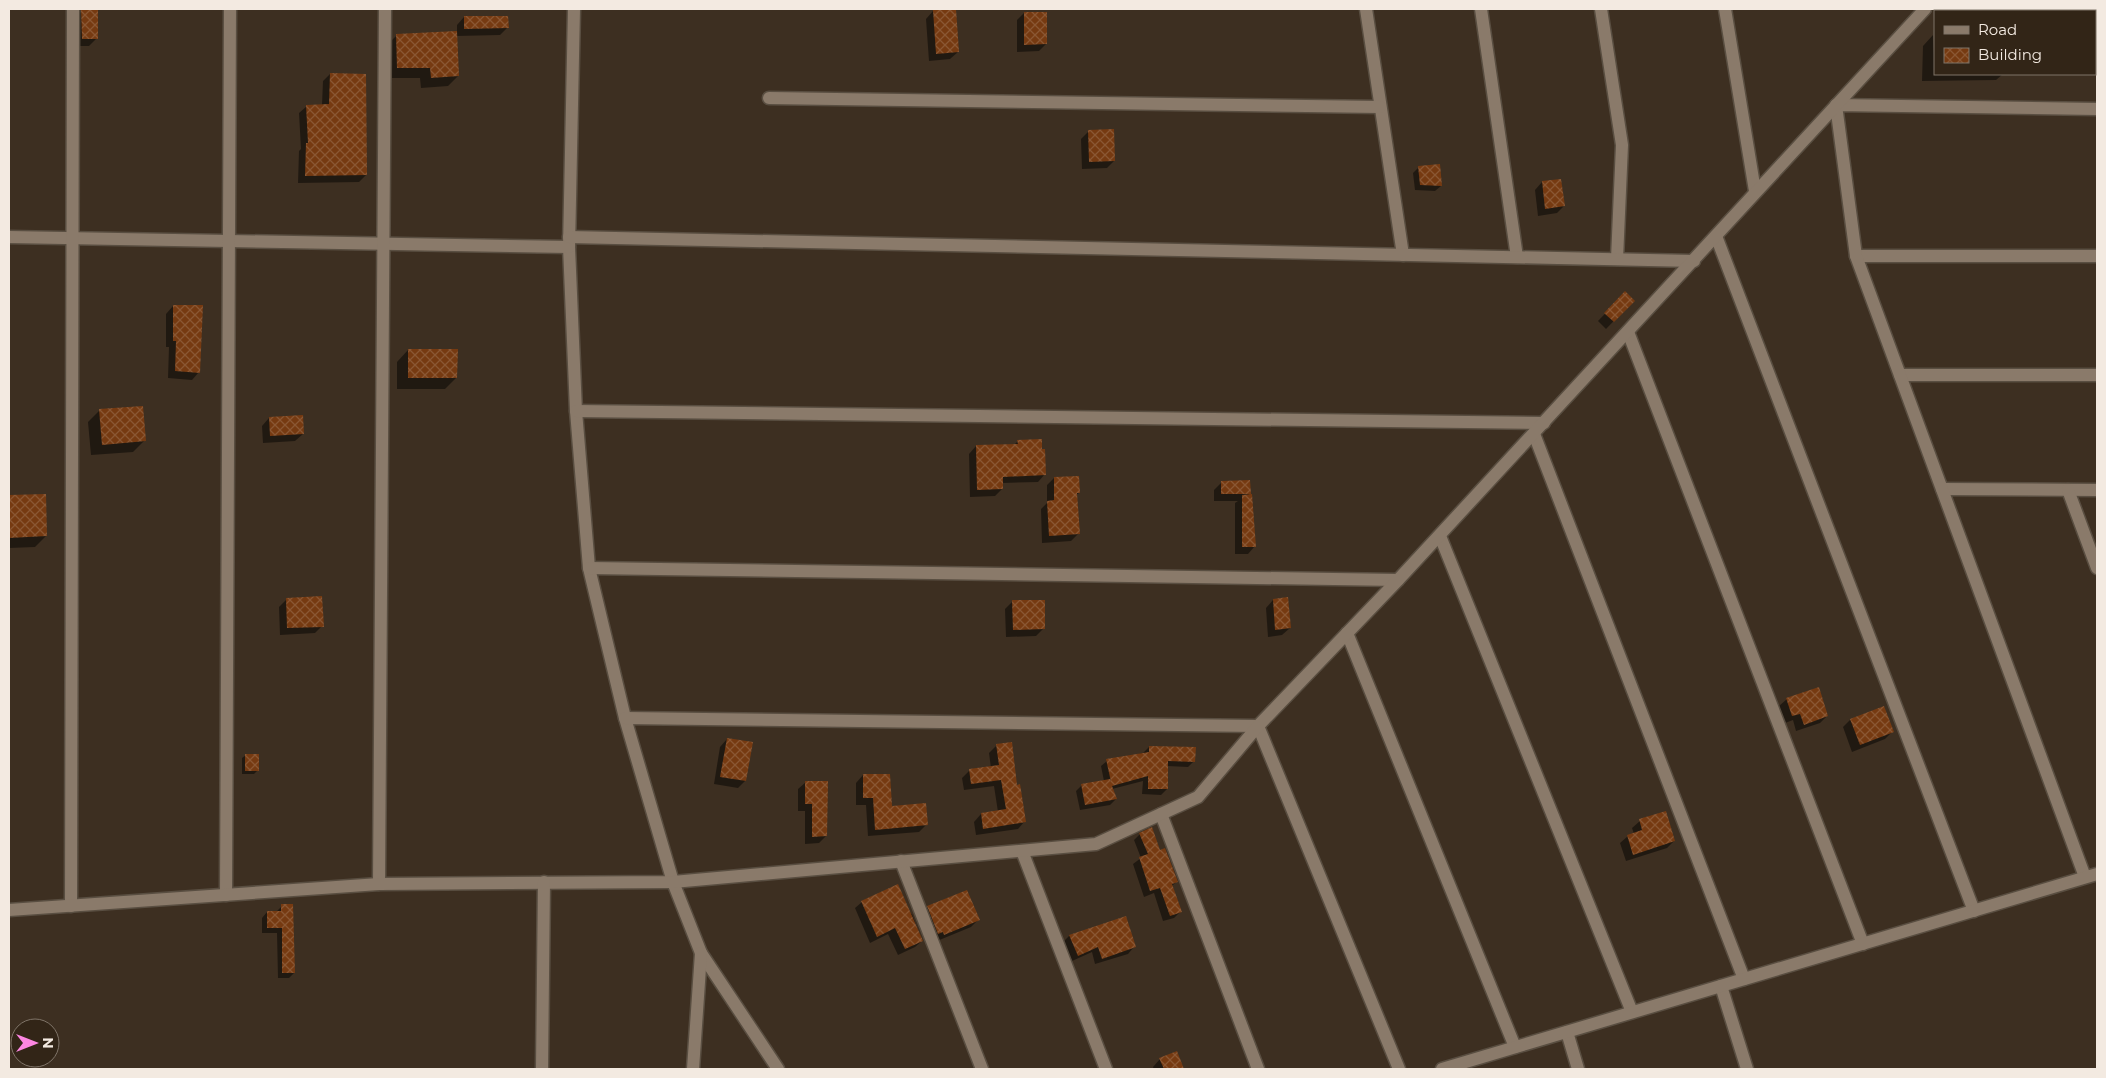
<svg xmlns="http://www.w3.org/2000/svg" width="2106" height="1078" font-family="Montserrat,sans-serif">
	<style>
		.shadow { fill: #0007 }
		.building { fill: url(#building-cross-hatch) }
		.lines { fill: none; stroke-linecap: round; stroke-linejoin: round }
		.minor-casing { stroke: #594e41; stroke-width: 15 }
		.minor { stroke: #8a7a6a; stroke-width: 12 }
	</style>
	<defs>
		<pattern id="building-cross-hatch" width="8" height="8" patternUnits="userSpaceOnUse" patternTransform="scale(1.25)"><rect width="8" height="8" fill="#763a11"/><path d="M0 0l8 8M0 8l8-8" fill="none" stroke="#8a5733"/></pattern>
	</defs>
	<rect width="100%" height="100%" fill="#3d2f21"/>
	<g class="shadow">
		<path d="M1942,9H1998L2001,11H1940Z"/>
		<path d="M82,11L97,38L89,46H75L74,19Z"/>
		<path d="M933,11L958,52L950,59L929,61L926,19Z"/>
		<path d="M1024,13L1046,44L1039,51L1017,52V20Z"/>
		<path d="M464,17L507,28L500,35L456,36L458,76L448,86L421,88L420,78H387L386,46L397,35L457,32V25Z"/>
		<path d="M1933,35L1935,74H2003L1996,80L1922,81L1923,46Z"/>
		<path d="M330,74L366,175L359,182L298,183L299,151L301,149L299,113L307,106L322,105L323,81Z"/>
		<path d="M1088,132L1114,161L1107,168L1082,169L1081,139Z"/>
		<path d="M1419,167L1441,186L1435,191L1415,190L1413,173Z"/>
		<path d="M1560,180L1564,206L1557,213L1538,216L1535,190L1542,182Z"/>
		<path d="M1625,293L1633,301L1606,329L1598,321Z"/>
		<path d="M173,306L199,372L192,380L168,378L169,347H166V314Z"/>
		<path d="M408,350L456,378L445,389H397V362Z"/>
		<path d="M100,410L144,441L133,452L91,455L88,422Z"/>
		<path d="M269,418L303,434L295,441L263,443L262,426Z"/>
		<path d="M1018,441L1045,474L1038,482L1002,483V489L995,496L970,497L969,454L976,446L1014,445Z"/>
		<path d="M1054,478L1079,493L1076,495L1078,534L1071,541L1042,543L1041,509L1047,503V485Z"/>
		<path d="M1222,482L1250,493L1248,496L1255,546L1248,554H1235V503L1238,501H1214V490Z"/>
		<path d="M45,495L46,536L35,547L9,548V496Z"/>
		<path d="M287,599L322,626L315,633L280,635L279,607Z"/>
		<path d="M1273,600L1290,628L1282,635L1268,637L1266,608Z"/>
		<path d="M1012,602L1044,628L1036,636L1006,637L1005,609Z"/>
		<path d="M1787,699L1827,716L1820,723L1796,731L1793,720L1785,723L1779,706Z"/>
		<path d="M1850,720L1892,732L1885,739L1852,752L1843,727Z"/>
		<path d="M727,739L745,781L738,788L714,784L720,747Z"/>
		<path d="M997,745L1025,821L1018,829L976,835L974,822L981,814L998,812L994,786L964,790L962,778L969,771L991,768L989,753Z"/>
		<path d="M1149,747L1194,761L1188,767L1167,766V789L1161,795L1142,794L1143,781L1112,789L1116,799L1110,805L1080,810L1076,791L1082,785L1104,781L1101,766L1107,761L1143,753Z"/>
		<path d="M246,755L257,771L254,774H242V758Z"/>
		<path d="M863,775L891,807L926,825L919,832L868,836L866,805H856V783Z"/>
		<path d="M806,782L826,836L819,843L805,844V811H798V789Z"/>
		<path d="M1640,821L1674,841L1667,848L1626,861L1620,843L1628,836L1634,834L1632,828Z"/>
		<path d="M1140,834L1160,851L1176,882L1172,886L1180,912L1174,918L1163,921L1154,893L1144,897L1133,864L1141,858L1134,840Z"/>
		<path d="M862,902L912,914L922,941L915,947L898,955L888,934L870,943L855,908Z"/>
		<path d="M282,906L294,973L289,978H278L277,933H262V918L267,912H276Z"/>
		<path d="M928,907L978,920L971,927L937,941L921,915Z"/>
		<path d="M1125,918L1134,947L1128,954L1095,964L1092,952L1072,961L1063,942L1069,936Z"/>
		<path d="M1177,1053L1183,1069H1154L1153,1067L1160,1059Z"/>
	</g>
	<g class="building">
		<path d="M956,9L959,52L936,54L933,10Z"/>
		<path d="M81,10H98V39H82Z"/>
		<path d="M1024,12H1047V44L1024,45Z"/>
		<path d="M464,16H508L509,28L464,29Z"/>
		<path d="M457,31L459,76L431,78L430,68H397L396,34Z"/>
		<path d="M330,73L366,74L367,175L305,176L306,143H308L306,105L329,104Z"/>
		<path d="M1114,129L1115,161L1089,162L1088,130Z"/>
		<path d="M1440,164L1442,186L1420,185L1418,166Z"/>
		<path d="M1561,179L1565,206L1545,209L1542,181Z"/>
		<path d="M1625,291L1635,301L1614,322L1604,313Z"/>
		<path d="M173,305H203L200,373L175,371L176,341H173Z"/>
		<path d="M408,349H458L457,378H408Z"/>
		<path d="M143,406L146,441L102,445L99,409Z"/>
		<path d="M303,415L304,434L270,436L269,417Z"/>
		<path d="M1042,439V449H1045L1046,475L1003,477V489L977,490L976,445L1018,444L1017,440Z"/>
		<path d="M1079,476L1080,493H1077L1080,534L1049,536L1047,501L1054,500V477Z"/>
		<path d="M1250,480L1251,494H1221V481Z"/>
		<path d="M46,494L47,536L9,538V495Z"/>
		<path d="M1252,494L1256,547H1242V495Z"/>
		<path d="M322,596L324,627L287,628L286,598Z"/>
		<path d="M1288,597L1291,628L1275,630L1273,599Z"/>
		<path d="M1012,600H1045V629L1013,630Z"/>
		<path d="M1819,687L1828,716L1804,725L1800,714L1792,716L1786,698Z"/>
		<path d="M1884,706L1894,732L1860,745L1850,719Z"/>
		<path d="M727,738L753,742L746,781L720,777Z"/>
		<path d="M1012,742L1017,785L1020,784L1026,822L983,829L981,813L1006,809L1001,780L971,784L969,769L999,765L996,744Z"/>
		<path d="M1149,746L1196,747L1195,762L1168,761V789H1148V776L1112,786L1117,799L1085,805L1081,784L1110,779L1111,782L1106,759L1149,752Z"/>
		<rect x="245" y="754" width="14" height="17"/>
		<path d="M863,774H890L892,806L926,803L928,825L875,830L873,798H863Z"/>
		<path d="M805,781H828L827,836L812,837V804H805Z"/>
		<path d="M1666,811L1675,841L1633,855L1627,835L1642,830L1639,819Z"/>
		<path d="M1152,827L1160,850L1165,848L1178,882L1172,884L1182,912L1170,916L1160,888L1150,891L1139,857L1148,854L1139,833Z"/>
		<path d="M898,884L923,941L905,949L895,928L877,937L861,901Z"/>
		<path d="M967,890L980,920L944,935L943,932L938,934L927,906Z"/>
		<path d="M281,904H293L295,973H282V928H267V911H281Z"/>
		<path d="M1126,916L1136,947L1102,959L1098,947L1078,956L1069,935Z"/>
		<path d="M1177,1051L1184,1069H1164L1159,1058Z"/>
	</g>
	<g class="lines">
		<defs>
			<g id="minor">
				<path d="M574,9L569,247L576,411L589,568L625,718L673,882L701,953L778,1069"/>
				<path d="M1366,9L1403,255"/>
				<path d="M1481,9L1517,257"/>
				<path d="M1601,9L1622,145L1617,259"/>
				<path d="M1725,9L1755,191"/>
				<path d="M769,98L1380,107"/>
				<path d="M1716,236L1974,911"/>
				<path d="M9,237L569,247"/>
				<path d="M569,237L1694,261"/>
				<path d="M1856,256H2097"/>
				<path d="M1628,332L1863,944"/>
				<path d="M1900,375H2097"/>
				<path d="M576,411L1544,423"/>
				<path d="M1534,434L1744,979"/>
				<path d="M1942,489L2097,490"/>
				<path d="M2068,490L2097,568"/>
				<path d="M1440,536L1632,1012"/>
				<path d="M589,568L1398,580"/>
				<path d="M1347,633L1515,1047"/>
				<path d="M625,718L1258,726L1399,1069"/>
				<path d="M1161,814L1258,1069"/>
				<path d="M1022,851L1106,1069"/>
				<path d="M901,861L982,1069"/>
				<path d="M2085,877L1856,256L1836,105L2097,109"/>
				<path d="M379,884L385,9"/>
				<path d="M226,895L230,9"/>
				<path d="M71,906L73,9"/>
				<path d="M9,910L379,884L673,882L1096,844L1198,797L1258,726L1398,580L1925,9"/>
				<path d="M1721,986L1747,1069"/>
				<path d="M1567,1032L1578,1069"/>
				<path d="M542,1069L544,882"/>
				<path d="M693,1069L701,953"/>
				<path d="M1442,1069L2097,874"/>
			</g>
		</defs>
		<use href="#minor" class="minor-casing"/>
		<use href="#minor" class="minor"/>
	</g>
	<rect width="2106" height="1078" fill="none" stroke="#f3eae1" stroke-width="20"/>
	<rect x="1934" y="10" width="162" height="65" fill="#322517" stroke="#7f7468"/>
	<rect x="1944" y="26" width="25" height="8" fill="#8a7a6a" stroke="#7f7468"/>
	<text x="1978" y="35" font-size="15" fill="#f3eae1">Road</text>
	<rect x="1944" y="48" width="25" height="15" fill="url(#building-cross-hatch)" stroke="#7f7468"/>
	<text x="1978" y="60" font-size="15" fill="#f3eae1">Building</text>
	<g transform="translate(35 1043) rotate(90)"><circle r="24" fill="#322517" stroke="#7f7468"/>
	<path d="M0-4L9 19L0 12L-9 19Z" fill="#fd86e2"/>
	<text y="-8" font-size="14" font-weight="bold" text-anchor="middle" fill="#f3eae1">N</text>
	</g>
</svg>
